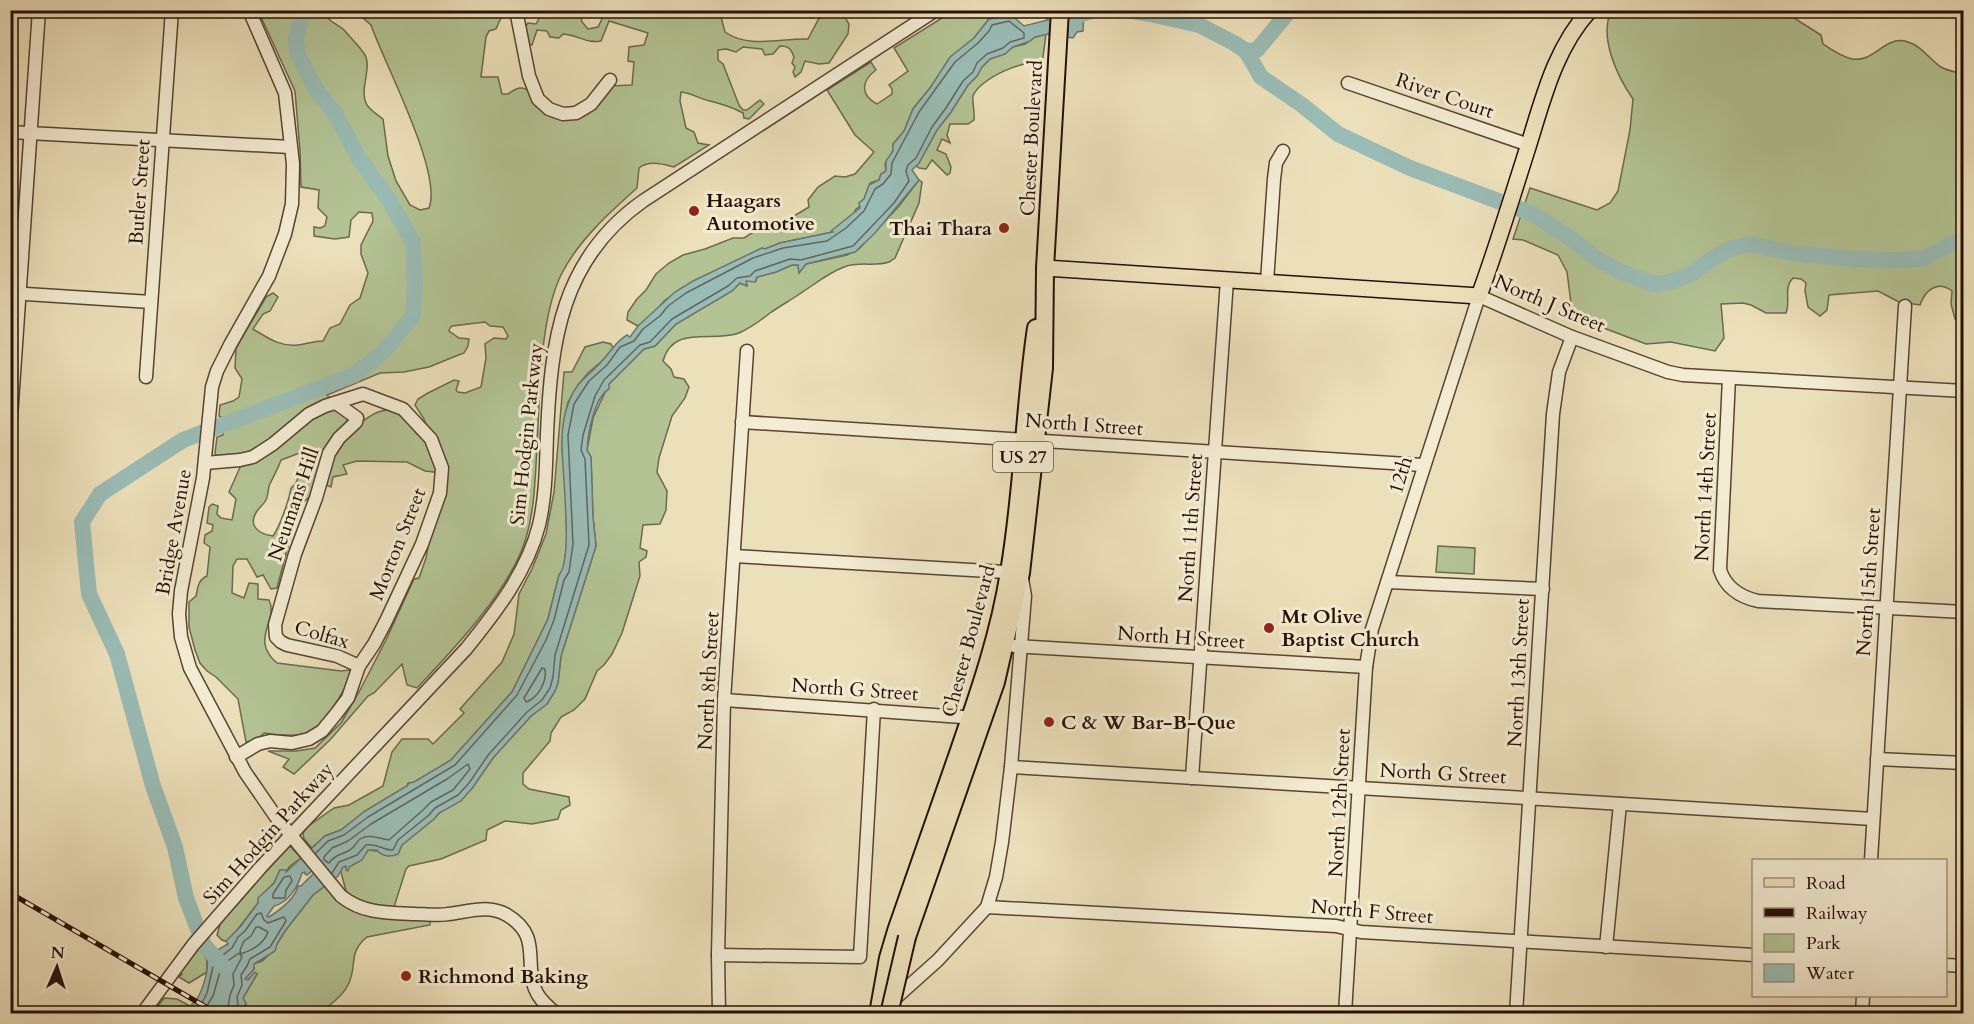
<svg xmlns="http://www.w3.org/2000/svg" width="1974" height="1024" font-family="Cardo,serif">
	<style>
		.green { fill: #b3c394; stroke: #6c694d; stroke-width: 1.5; fill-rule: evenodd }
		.water { fill: #9abcb6; stroke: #6c7770; stroke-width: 1.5; fill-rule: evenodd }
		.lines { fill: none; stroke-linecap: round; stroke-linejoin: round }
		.shore { stroke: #60665e; stroke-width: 1.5 }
		.river { stroke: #9abcb6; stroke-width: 16 }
		.minor-casing { stroke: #584333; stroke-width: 15 }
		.major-casing { stroke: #260f06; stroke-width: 18 }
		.highway-casing { stroke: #260f06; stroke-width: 20 }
		.minor { stroke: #f3ebd2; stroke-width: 12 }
		.major { stroke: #ece0ba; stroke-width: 15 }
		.highway { stroke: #ece0ba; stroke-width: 16 }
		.rail-casing { stroke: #260f06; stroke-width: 5 }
		.rail { stroke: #f3ebd2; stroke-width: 3; stroke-dasharray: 9; stroke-linecap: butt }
		.highway-bridge-casing { stroke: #260f06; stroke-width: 20; stroke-linecap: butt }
		.highway-bridge { stroke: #ece0ba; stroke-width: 16 }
		.poi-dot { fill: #8f2418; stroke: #f3ebd2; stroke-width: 2 }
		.labels { text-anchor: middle; stroke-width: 6; stroke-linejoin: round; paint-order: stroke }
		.shield { fill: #f3ebd2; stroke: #645143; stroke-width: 1.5 }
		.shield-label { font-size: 18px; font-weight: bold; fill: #260f06 }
		.street-label { font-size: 20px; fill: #260f06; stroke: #f3ebd2 }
		.poi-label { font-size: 20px; font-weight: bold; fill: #260f06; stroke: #f3ebd2; text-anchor: start }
	</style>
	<rect width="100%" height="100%" fill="#ece0ba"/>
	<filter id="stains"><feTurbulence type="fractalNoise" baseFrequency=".00333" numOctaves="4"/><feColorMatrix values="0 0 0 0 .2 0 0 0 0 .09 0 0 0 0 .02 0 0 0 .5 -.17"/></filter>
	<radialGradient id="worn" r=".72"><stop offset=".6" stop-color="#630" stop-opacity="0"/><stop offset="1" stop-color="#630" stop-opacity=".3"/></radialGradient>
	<g class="green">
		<path d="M260,11H326C326,22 337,23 344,30C350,37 358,45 363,52C374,65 359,88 366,103C368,109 378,115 383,119L388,156L396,181L410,205L420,210L429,208C443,173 384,63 371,25L363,18L361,11H504L496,29L489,31L486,37L481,77H498L502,94H508C512,91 517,87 522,88C533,89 555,110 565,117L610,86L632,85L634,62L628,61L629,47L644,45L648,33L609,21L601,41C586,44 579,35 563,34L559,38L550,37L547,31L537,30L532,45L527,44L523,30L528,23L536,24L543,11H580L582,22L588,29L598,27L602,19L598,11H631L633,15L642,16L648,11H724L721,17L725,32C749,49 780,38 808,39L818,20L827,11H838L843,14L849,24L848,34L829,63L819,64L805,61L801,72L795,77L793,72L795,67L792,63L794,57C791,49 789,46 780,46L773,54L765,55L762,49L743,47L736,52L726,49L718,50V60L723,64L739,105L743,110H747L760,100L764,104L749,119L744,118L743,113C732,107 722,104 710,101C700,99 692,93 681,92L680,101L686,128L694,132L698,143L709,145L674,167C662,164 649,160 639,168L637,188C610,212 579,240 562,273C539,318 540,397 537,448C535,478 535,508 526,538C511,589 454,649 417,688L407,685L402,664L374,693L368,696L330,740L294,774L283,767L289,759L268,751H296L315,748L341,723L359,692L386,640L414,579L419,578L426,558L442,473L425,471L407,462L357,461L343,465L347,474L333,477L331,487L316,481L310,497L299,505L277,588L271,589L263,575L257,577L247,559H237L233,566L232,593L244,598L249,583L258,584V599L269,600C279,621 249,639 277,663L341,671L349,670L352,674C343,692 330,716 315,729C304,738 277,735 264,733L257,740L246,742L238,699L216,677L207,671L200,663L195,650L189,627V602L196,596C198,587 198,580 207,576L210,547L204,543L205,535L212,531L213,525L207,523L209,507L212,504L218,506L217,514L221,518L232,520L236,499L229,492L241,465L220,464L215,453L217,437L223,435L224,419L219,416L220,405L233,401L239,397L242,379L235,368L236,348L266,297L273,293L278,297L270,311L263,314L253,329C268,338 280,347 298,345C307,344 314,341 323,341L330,328L340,324L350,305L360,298L368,273L361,254V245L373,221L372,213L359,212L351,220L349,237L335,239L314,236V227L320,228L325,226L327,217L318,208L319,190L301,187L300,151L295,91L261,17ZM485,322L490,326L503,327L508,336L506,339L494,338L485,344L486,358L481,387L465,393L458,392L456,390L459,381L454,380L428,393L418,399L415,405L424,419L429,432L417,434C394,402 383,405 355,427L347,425V417L327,395L380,373L404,372L429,367L456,356L464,353L468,346L469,339L459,338L449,331L450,328L452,326ZM302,452L310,454L309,462L305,469H301L297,472C298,479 298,483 291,488C289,500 280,526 273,536C259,534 247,526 257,511C260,507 264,504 266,500C268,496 268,491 269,486C273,477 278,469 281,460Z"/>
		<path d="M953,11H1008L1002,17L989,19L974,38L950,59L930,88L913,109L904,131L893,144V151L885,164L886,171L881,174L879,180L870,183L864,199L859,203L861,206L856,209L854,213L832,231L833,232L780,243L765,249L762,248L682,288L664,301L655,312L638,326L627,320L628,312L637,299L646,290L656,274L669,263L683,255L705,249L733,238H744L763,226L784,222L809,207L808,200L818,187L835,176L845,177L855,174L874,152L855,135L827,90L871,62L876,70C861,81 860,95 877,104L892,94V89L889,85L908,71L894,48Z"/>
		<path d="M1611,11H1783L1821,35L1823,44C1832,50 1842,57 1852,59C1874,63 1886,34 1908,42C1922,46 1930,60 1941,67C1947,71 1957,72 1963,74V322L1955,319L1951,304L1952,291C1938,280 1925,290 1920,305L1899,302L1878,291L1829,295L1827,310L1820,316L1808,307L1805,291L1806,283L1801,279L1793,278C1783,288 1791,301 1786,313H1766L1751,305L1743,303L1721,304L1724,338L1715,351L1671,342L1646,344L1601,327L1572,311L1567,272L1558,255L1523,240L1513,239L1530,188L1597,210L1610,203L1618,191L1630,130L1633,99C1617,76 1599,38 1611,11Z"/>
		<path d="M1046,34L1042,64C1025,58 979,79 973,96C972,103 975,112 974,120L968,124H950L947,135L950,143L942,139L937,150L946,154L951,167L950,173L947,175L932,160L926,169L919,168L915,165L919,163L937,130L951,112L968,85L977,76L982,67L990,59L1005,53L1013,47L1025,44L1035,37Z"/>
		<path d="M919,180L922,182L919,203L895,258L889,262C875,267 859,261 844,267C828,273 815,284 801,293C791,300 780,306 770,313C760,321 750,328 739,333C713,343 673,324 663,361L671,369L674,377L684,379L689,387L685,398L672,416L659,458L657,472L667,491L666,510L660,524L643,525L640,548L647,551L646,557L639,562L640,576L622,633L612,654L604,665L597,671L585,699L574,710L561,717L551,733L550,741L523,773V784L529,789L569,797L570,805L561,810L558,819L532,824L505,821L487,830L486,840L441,859L409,866L406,869L394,907L369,905L349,894L346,891L341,872L342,867C353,866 362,860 368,850L398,854L402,845L434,819L439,813L461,800L473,787L493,758L531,716L547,704L555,691L558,683L561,656L596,546L593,517L591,457L587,450L593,418L609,384L644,349L655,346L676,324L732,291L740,283L747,286L746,281H756L757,277L776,272L792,265H798L799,272L806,264L847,255L859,249L899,206Z"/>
		<path d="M603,342L611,344L613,348L602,361L588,373L578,385L568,402L564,420L562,450L565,473L567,544L563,571L559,575L548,619L512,692L451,760L414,783H408L407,786L365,811L341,830L325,836L312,848L304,839L303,833L307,827L334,808L349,805L383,786L392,752L402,739H428L433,744L464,713L460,709L502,662L514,634L519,594L532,569L546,534L554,492L564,372H572L585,347Z"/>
		<path d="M1438,546L1475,548L1474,574L1436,572Z"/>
		<path d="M288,846L291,847L301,858L290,866L286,872L280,870L274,883L259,898L258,903L228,942L222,940L217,935L221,921Z"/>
		<path d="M325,886C358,923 384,918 430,920V925L367,937C347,953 358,966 348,985C341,999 331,1002 322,1013L239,1014L246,1004L243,998L257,974L253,975L248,980L245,979L254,969L253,964L262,961L272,952L285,931L313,895Z"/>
		<path d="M200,947L207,961V972L189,983L179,977L182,974L179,972Z"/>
		<path d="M164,998L177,999L190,1006L183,1013L152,1014Z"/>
	</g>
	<path class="water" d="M1008,11H1027L1022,12L1015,18L1024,26L1048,20L1043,16L1047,15L1031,11H1084L1083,31L1077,32L1073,38L1048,34L1035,37L1030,41L1013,47L1005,54L990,59L982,67L977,76L968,85L951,112L937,130L919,163L912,170L919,180L875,233L855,252L806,264L799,273L798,265H792L776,272L757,277L755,282L746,281L747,286L740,283L732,291L676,324L655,346L644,349L609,384V389C594,398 588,433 587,450L591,457L593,517L596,546L561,656L558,683L555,691L547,704L531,716L493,758L473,787L461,801L439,813L434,819L402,845L398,854C391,857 382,857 377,850H368L362,860L349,867L348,871L346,870V866L343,867L338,876L313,895L285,931L277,944L275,951L254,964V969L245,979L248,980L255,972L257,974L243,998L246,1004L239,1013L183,1014C187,1007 193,1005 197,999C202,991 209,970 207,961L219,949L228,944L226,941L240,927L258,903V898L274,883L280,870H286V872L325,836L341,830L365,811L407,786L409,783L414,782L451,760L512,692L548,619L559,575C574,559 561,465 562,440C562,427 565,411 570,399C577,381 590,375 602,361C611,352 615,342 627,335L630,337L638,326L675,292L693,281L762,248L765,249L780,243L833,232L831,231L860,208L859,203L864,199L869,185L879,180L881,174L886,171V161L893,151V144L904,131L913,109L930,88L950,57L974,38L989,19L1002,17ZM314,869L316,871L301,886H298C295,899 280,910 269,917L267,916L274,906C288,903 298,887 302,873L305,872V874L307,875Z"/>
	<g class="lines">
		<g class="shore">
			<path d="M542,668L545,669C547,682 538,698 526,702L524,698Z"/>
			<path d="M468,764L470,769L453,790L431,802L423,810L389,840C381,839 369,833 360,839C356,842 355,847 350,850C342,855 335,854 329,863L324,860V857L332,848L348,841L371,824L447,779Z"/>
			<path d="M316,853L328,841L344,835L368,817L455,765L517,695L546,640L554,620L564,580L569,572L573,544L568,435L574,404L589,381L607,365L620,347L634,341L643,329L660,316L668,306L686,293L753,258L783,248L827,241L846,228L864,211L875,189L883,184L891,174L892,163L919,112L955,62L978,43L989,31L992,25L1009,21L1024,33V38L1010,42L1003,48L987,54L977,63L973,72L963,81L946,108L932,127L916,158L908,165L906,171L909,181L894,203L853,246L801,260L790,259L755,271L750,276L737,278L728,286L672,319L650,342L640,345L604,380L595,396L583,435L581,450L585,459L589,545L555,655L553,677L550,688L542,700L527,712L489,754L469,783L458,795L435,808L429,815L398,840L393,850C383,851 379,843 366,845L357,855L339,862L332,873"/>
			<path d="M290,876L292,881L286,890L285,898H273V894L284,877Z"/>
			<path d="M256,927H259L268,932C264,944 253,950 241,954L240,950L244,941L251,936Z"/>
			<path d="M190,1014L202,1003L207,993L214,962L232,948L238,937L245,931L257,914L261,913L264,920L268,923L284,917L286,921L270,947L250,959L247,966L241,975L242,985L237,997L238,1004L235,1014"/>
			<path d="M202,1014L213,996L222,965L239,953L242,957L233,974L234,985L230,995L227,1014"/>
		</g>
		<g class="river">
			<path d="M1126,10L1151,14L1199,25L1234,43L1246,51L1261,77L1302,105L1338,134L1410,168L1533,214L1570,238L1596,258L1621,272L1655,284L1667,283L1691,274L1713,258L1732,248L1750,244L1797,254L1855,259L1894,260L1923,259L1964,237"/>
			<path d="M1064,20L1095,10"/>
			<path d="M1246,51L1257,50L1286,15V10"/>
			<path d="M223,966L204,945L186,898L175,847L153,786L117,654L89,594L82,522L100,494L183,440L354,375L383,352L413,316L415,285L413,242L389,200L358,157L336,115L317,91L298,55L296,39L303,10"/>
		</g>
		<defs>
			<g id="minor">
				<path d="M249,10L285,93L293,164L292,204L285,234L269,276L230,345L217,371L212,387L203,478L181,591L179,614L181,637L190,668L245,772L276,817L341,896C363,914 389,913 416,914C426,914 438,916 448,914C468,912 488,904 507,915C542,936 524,962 535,989C539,1000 548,1006 556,1014"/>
				<path d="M516,10L529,76L538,99L549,109L563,114L576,113L591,104L610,80"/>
				<path d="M1348,83L1529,145"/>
				<path d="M10,132L290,147"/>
				<path d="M1267,282L1274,179L1276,163L1283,151"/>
				<path d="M10,293L151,302"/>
				<path d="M146,377L172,10"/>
				<path d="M1729,378L1720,570C1726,588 1740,597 1758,601L1964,612"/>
				<path d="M336,403L357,418L356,422L339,438L329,453L316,498L295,554L275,625L276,637L281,642L287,645L337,656L359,666"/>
				<path d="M742,422L1423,465"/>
				<path d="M10,432L39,10"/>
				<path d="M205,463L240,460L253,457L273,444L309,414L325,406L363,394L403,409L431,439L442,468L440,493L422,544L386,621L374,644L359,666L348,698L336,714L322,731L309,739L292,743L270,741L258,744L236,757"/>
				<path d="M734,556L1021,573L1025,596L1011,767L1002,842L996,877L987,907L938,960L890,1003"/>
				<path d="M1388,582L1543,589"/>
				<path d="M1014,646L1366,667"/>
				<path d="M724,700L976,718"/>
				<path d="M1877,759L1964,763"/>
				<path d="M1011,767L1873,819"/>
				<path d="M1192,778L1227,280"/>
				<path d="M1871,860L1905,306"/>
				<path d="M987,907L1336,926L1361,932L1754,955"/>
				<path d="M1606,947L1620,804"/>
				<path d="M718,955L860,957L874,709"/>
				<path d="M1946,965L1964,966"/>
				<path d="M142,1014L193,945L261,867L466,649C496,612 527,572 539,525C546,495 546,465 547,434C551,341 561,259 643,201L936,10"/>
				<path d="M719,1014L718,955L724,700L747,351"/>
				<path d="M1345,1014L1366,667L1372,629L1479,296L1572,337L1668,372L1683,375L1964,391"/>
				<path d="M1516,1014L1553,414L1559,372L1572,337"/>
				<path d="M1862,1014L1863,996"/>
			</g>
			<path id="major" d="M1045,268L1479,296C1497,247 1512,197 1528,147C1543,99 1555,48 1590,10"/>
			<g id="highway">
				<path d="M907,937L996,682L1021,573L1044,368L1045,268L1060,10"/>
				<path d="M878,1014L888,958L896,931C916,873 936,816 956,759C977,698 999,636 1009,572C1023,491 1024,409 1036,328"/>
			</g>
		</defs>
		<use href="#minor" class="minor-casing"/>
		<use href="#major" class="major-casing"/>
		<use href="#highway" class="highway-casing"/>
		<use href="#minor" class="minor"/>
		<use href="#major" class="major"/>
		<use href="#highway" class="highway"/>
		<defs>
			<path id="rail" d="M10,893L218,1014"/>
		</defs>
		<use href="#rail" class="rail-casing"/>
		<use href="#rail" class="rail"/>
		<defs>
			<path id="highway-bridge" d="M889,1014L907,937"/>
		</defs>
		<use href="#highway-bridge" class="highway-bridge-casing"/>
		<use href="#highway-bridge" class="highway-bridge"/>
	</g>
	<g class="poi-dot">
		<circle cx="694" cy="211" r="6"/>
		<circle cx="1004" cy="228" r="6"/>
		<circle cx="1269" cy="628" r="6"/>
		<circle cx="1049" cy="722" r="6"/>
		<circle cx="406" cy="976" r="6"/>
	</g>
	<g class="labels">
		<rect class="shield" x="993" y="442" width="60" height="30" rx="4.5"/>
		<g class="shield-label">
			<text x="1023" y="463">US 27</text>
		</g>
		<g class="street-label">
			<text transform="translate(1445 95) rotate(19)" y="7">River Court</text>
			<text transform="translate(1031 138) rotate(-87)" y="7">Chester Boulevard</text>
			<text transform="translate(139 192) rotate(-86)" y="7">Butler Street</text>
			<text transform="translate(1550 303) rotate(23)" y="7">North J Street</text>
			<text transform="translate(1084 424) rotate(4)" y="7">North I Street</text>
			<text transform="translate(526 434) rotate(-84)" y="7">Sim Hodgin Parkway</text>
			<text transform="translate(1400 475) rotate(-73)" y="7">12th</text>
			<text transform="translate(1705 487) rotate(-87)" y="7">North 14th Street</text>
			<text transform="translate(293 504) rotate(-71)" y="7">Neumans Hill</text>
			<text transform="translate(1190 528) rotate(-86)" y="7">North 11th Street</text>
			<text transform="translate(173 532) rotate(-80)" y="7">Bridge Avenue</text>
			<text transform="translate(397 544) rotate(-68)" y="7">Morton Street</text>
			<text transform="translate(1868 582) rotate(-86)" y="7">North 15th Street</text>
			<text transform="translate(322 634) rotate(16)" y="7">Colfax</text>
			<text transform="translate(1181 637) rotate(4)" y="7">North H Street</text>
			<text transform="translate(968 641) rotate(-75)" y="7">Chester Boulevard</text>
			<text transform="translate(1518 673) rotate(-87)" y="7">North 13th Street</text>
			<text transform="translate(708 681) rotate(-87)" y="7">North 8th Street</text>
			<text transform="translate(855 689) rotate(4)" y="7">North G Street</text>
			<text transform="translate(1443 773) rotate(3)" y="7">North G Street</text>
			<text transform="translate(1339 803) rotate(-87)" y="7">North 12th Street</text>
			<text transform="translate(268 833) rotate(-48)" y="7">Sim Hodgin Parkway</text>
			<text transform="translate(1372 911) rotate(5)" y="7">North F Street</text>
		</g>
		<g class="poi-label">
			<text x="706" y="207">Haagars<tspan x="706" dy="23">Automotive</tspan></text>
			<text x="992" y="235" text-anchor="end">Thai Thara</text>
			<text x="1281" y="623">Mt Olive<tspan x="1281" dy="23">Baptist Church</tspan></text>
			<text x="1061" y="729">C &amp; W Bar-B-Que</text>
			<text x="418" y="983">Richmond Baking</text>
		</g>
	</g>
	<rect width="1974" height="1024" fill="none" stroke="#ece0ba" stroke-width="36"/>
	<rect x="12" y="12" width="1950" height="1000" fill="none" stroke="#260f06" stroke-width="3"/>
	<rect x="18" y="18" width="1938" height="988" fill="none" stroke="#260f06" stroke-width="1.5"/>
	<rect x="1752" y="859" width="195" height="138" fill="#f3ebd2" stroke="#a19380" stroke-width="1.5"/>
	<rect x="1764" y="878" width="30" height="9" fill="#ece0ba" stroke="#a19380" stroke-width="1.5"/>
	<text x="1806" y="889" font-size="18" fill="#260f06">Road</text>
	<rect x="1764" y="908" width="30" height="9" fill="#260f06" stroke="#a19380" stroke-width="1.5"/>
	<text x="1806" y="919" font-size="18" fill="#260f06">Railway</text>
	<rect x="1764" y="934" width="30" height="18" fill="#b3c394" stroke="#a19380" stroke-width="1.5"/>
	<text x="1806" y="949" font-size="18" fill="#260f06">Park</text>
	<rect x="1764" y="964" width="30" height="18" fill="#9abcb6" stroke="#a19380" stroke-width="1.5"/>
	<text x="1806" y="979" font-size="18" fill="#260f06">Water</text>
	<g transform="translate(57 967) rotate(3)" stroke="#f3ebd2" stroke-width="4.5" paint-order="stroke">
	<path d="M0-4.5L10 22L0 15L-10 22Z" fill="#260f06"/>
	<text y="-9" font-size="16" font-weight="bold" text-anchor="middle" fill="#260f06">N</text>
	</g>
	<rect width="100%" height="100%" filter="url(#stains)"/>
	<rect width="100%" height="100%" fill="url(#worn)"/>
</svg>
